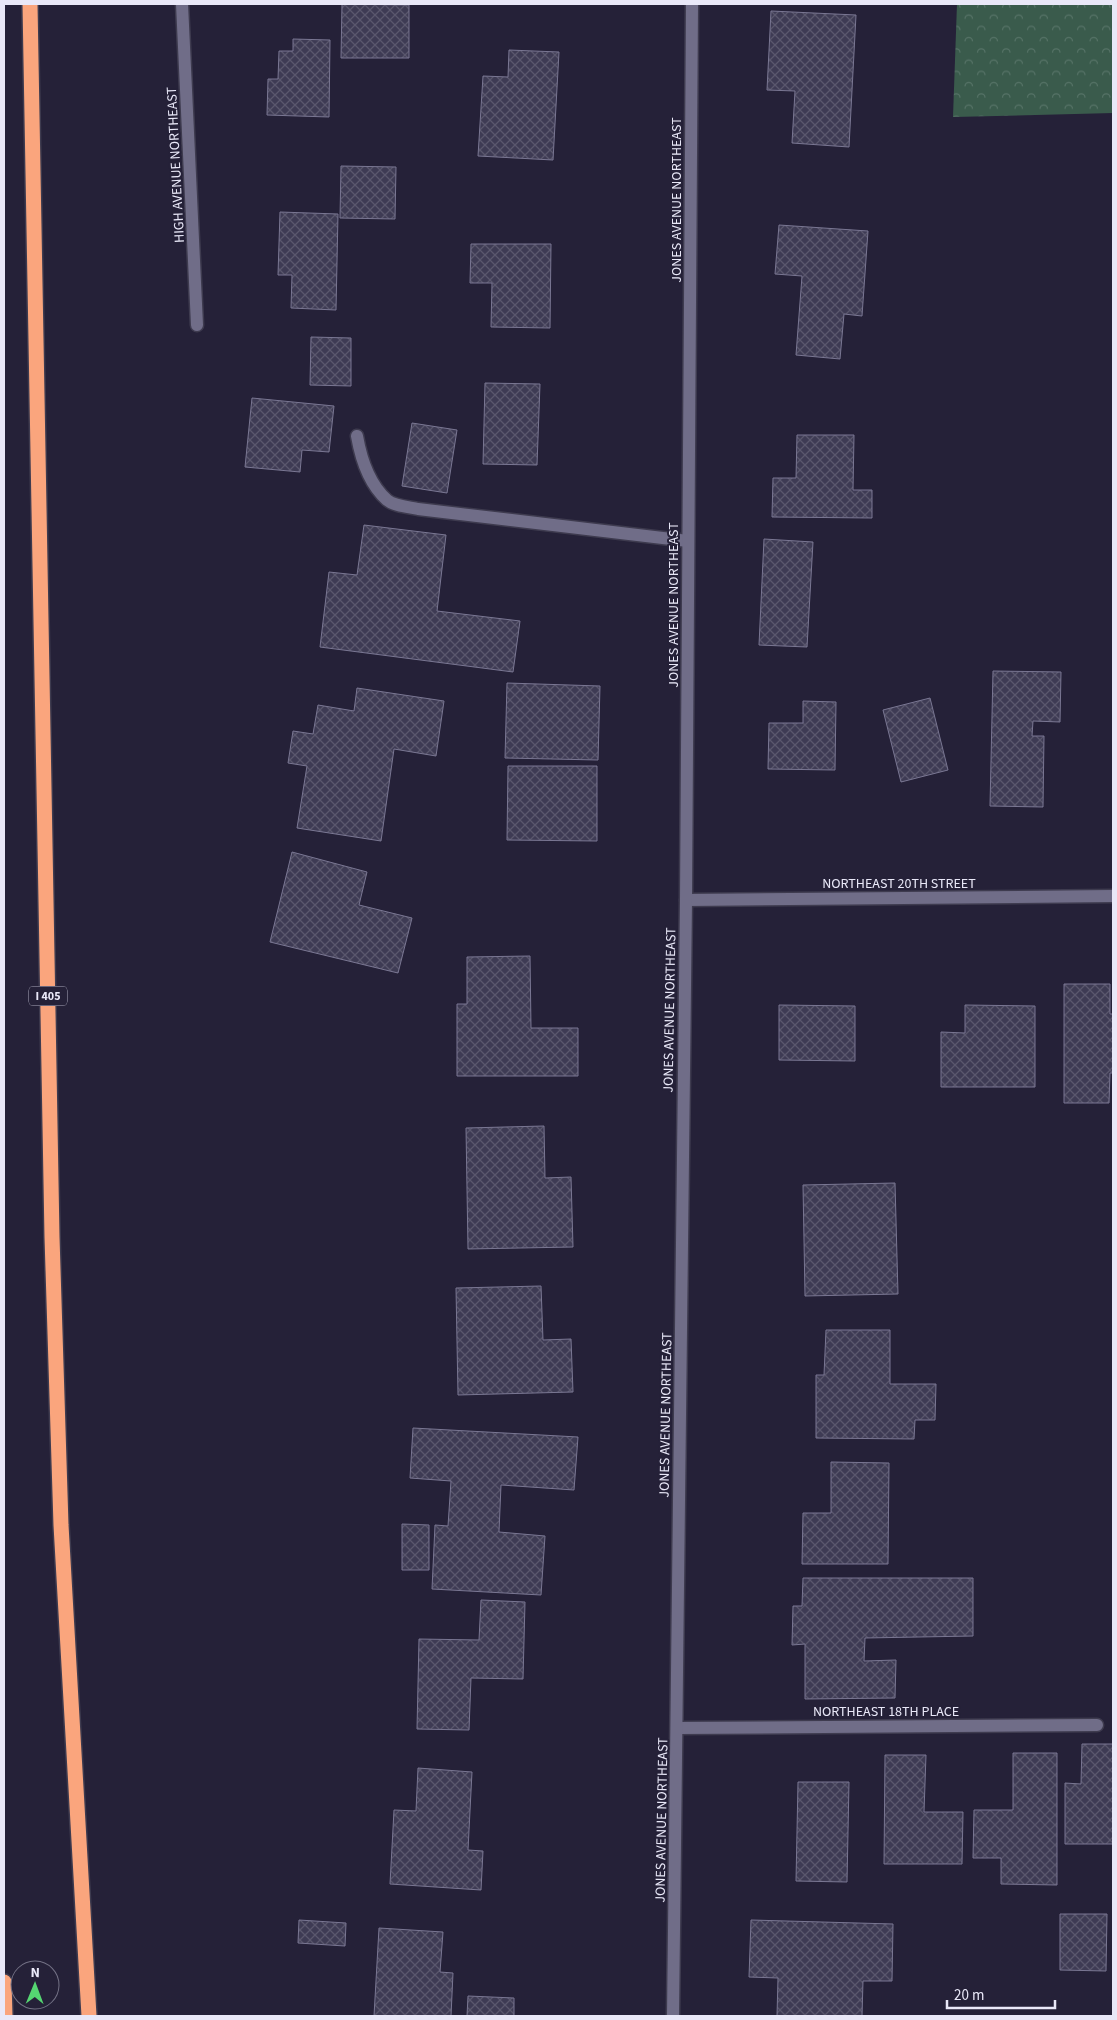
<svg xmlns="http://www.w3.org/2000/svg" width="1117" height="2020" font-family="'Source Sans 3',sans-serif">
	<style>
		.forest { fill: url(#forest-crowns) }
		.building { fill: url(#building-cross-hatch); stroke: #7a7793 }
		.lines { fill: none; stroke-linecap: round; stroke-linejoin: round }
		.minor-casing { stroke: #3e3b4f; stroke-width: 15 }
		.highway-casing { stroke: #3e3b4f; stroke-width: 18 }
		.minor { stroke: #706d88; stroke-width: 12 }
		.highway { stroke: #faa57d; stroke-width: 15 }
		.labels { text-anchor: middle; stroke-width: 4; stroke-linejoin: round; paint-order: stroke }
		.shield { fill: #252138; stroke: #aeacbe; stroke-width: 1 }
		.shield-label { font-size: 12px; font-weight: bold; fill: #e9e8f8 }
		.street-label { font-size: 14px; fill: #e9e8f8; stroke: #252138 }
	</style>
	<defs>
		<pattern id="forest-crowns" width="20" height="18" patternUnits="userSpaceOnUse" patternTransform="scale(1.25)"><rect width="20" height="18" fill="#3a5b4c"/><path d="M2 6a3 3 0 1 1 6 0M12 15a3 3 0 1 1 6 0" fill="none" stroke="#567367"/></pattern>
		<pattern id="building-cross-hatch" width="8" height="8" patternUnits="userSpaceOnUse" patternTransform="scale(1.25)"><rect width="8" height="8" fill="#3e3b54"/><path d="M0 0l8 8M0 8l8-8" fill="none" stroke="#5a576d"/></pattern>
	</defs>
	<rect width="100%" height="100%" fill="#252138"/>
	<path class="forest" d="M957,4H1113V113L953,117Z"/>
	<g class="building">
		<path d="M342,4L409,5V58H341Z"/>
		<path d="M771,11L856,15L849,147L792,143L795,91L767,90Z"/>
		<path d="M293,39L330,40L329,117L267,115L268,79H278L279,51H293Z"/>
		<path d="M509,50L559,52L553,160L478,156L483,76L508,77Z"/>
		<path d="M341,166L396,167L395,219L340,218Z"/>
		<path d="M280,212L338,214L336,310L291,308L292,275H278Z"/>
		<path d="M779,225L868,231L862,316L844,314L840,359L796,355L802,276L775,274Z"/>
		<path d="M471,244H551L550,328L491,327L492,283H470Z"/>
		<path d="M311,337L351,338V386L310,385Z"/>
		<path d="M485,383L540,384L537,465L483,464Z"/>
		<path d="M252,398L334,406L329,452L302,450L300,472L245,467Z"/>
		<path d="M412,423L457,430L447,493L402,486Z"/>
		<path d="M797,435H854L853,490H872V518L772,517L773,478H796Z"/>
		<path d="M364,525L446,535L437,611L520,621L513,672L320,647L329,572L357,575Z"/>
		<path d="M764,539L813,542L807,647L759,645Z"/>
		<path d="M993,671L1061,672L1060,722L1033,721L1032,736H1044L1043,807L990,806Z"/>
		<path d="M507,683L600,686L598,760L505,758Z"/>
		<path d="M357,688L444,701L436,756L394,749L381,841L297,828L307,766L288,763L293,731L313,734L318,705L354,711Z"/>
		<path d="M930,698L948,770L901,782L883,710Z"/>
		<path d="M803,701L836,702L835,770L768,769L769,723H803Z"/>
		<path d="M508,766H597V841L507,840Z"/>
		<path d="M292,852L367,872L359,905L412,918L398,973L270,942Z"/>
		<path d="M530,956L531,1028H578V1076H457V1004H467V957Z"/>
		<path d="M1064,984H1110V1014H1113V1073H1110L1109,1103H1064Z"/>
		<path d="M779,1005L855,1006V1061L779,1060Z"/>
		<path d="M965,1005L1035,1006V1087H941V1032L965,1033Z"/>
		<path d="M544,1126L545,1178L571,1177L573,1247L468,1249L466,1128Z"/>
		<path d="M895,1183L898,1294L805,1296L803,1185Z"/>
		<path d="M541,1286L543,1340L571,1339L573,1392L458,1395L456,1288Z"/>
		<path d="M826,1330H890V1384H936L935,1420H915L914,1439L816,1438V1375H824Z"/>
		<path d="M413,1428L578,1437L574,1490L501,1485L499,1532L545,1536L541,1595L432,1589L435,1525L448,1526L451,1481L410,1478Z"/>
		<path d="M831,1462L889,1463L888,1564H802L803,1513H831Z"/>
		<path d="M402,1524L429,1525V1570H402Z"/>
		<path d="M803,1578H973V1636L865,1638L864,1661L896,1660L895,1698L805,1699V1644L792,1645L793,1606H802Z"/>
		<path d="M481,1600L525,1602L523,1679L471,1678L469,1730L417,1729L419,1639L479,1640Z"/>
		<path d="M1082,1744H1113V1844H1065V1783L1081,1784Z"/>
		<path d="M1013,1753H1057V1885L1001,1884V1858H973L974,1810H1013Z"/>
		<path d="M885,1755H926L924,1812H963L962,1864H884Z"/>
		<path d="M418,1768L472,1772L468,1850L483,1851L481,1890L390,1884L394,1810L416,1811Z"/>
		<path d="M798,1782H849L847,1882L796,1881Z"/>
		<path d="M1060,1914H1107L1106,1971L1060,1970Z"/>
		<path d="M299,1920L346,1923L345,1946L298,1943Z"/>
		<path d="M751,1920L893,1924L892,1981H863L862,2016H777L778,1978L749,1977Z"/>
		<path d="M379,1928L443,1932L440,1972L453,1973L451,2016H374Z"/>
		<path d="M468,1996L514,1998V2016H467Z"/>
	</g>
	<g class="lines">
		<defs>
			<g id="minor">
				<path d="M182,4L197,325"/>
				<path d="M357,436C361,459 369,484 387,500C394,506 409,507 418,509L688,541"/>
				<path d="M686,900L1113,896"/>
				<path d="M677,1728L1097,1725"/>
				<path d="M673,2016L686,900L692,4"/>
			</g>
			<g id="highway">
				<path d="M30,4L52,1237L61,1525L89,2016"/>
				<path d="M4,1982L5,2016"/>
			</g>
		</defs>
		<use href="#minor" class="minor-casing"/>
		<use href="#highway" class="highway-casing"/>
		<use href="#minor" class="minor"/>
		<use href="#highway" class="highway"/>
	</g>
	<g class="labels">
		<rect class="shield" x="29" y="986.5" width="38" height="19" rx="4"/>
		<g class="shield-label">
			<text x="48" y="1000">I 405</text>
		</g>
		<g class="street-label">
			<text transform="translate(175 165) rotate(-93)" y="5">HIGH AVENUE NORTHEAST</text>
			<text transform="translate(676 200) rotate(-90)" y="5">JONES AVENUE NORTHEAST</text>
			<text transform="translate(673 605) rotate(-90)" y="5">JONES AVENUE NORTHEAST</text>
			<text x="899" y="888">NORTHEAST 20TH STREET</text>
			<text transform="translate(669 1010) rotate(-89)" y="5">JONES AVENUE NORTHEAST</text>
			<text transform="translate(665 1415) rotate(-89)" y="5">JONES AVENUE NORTHEAST</text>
			<text x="886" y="1716">NORTHEAST 18TH PLACE</text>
			<text transform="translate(661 1820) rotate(-89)" y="5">JONES AVENUE NORTHEAST</text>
		</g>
	</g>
	<rect width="1117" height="2020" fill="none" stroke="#e9e8f8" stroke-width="10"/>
	<g transform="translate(35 1985) rotate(1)"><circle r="24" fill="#252138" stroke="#737185"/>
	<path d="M0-4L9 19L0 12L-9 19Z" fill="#55d672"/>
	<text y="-8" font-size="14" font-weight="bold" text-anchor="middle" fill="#e9e8f8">N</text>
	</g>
	<path d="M947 2000v8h108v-8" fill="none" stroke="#e9e8f8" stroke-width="2.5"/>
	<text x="954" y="2000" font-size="15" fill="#e9e8f8" stroke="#252138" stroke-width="4" paint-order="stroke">20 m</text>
</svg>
